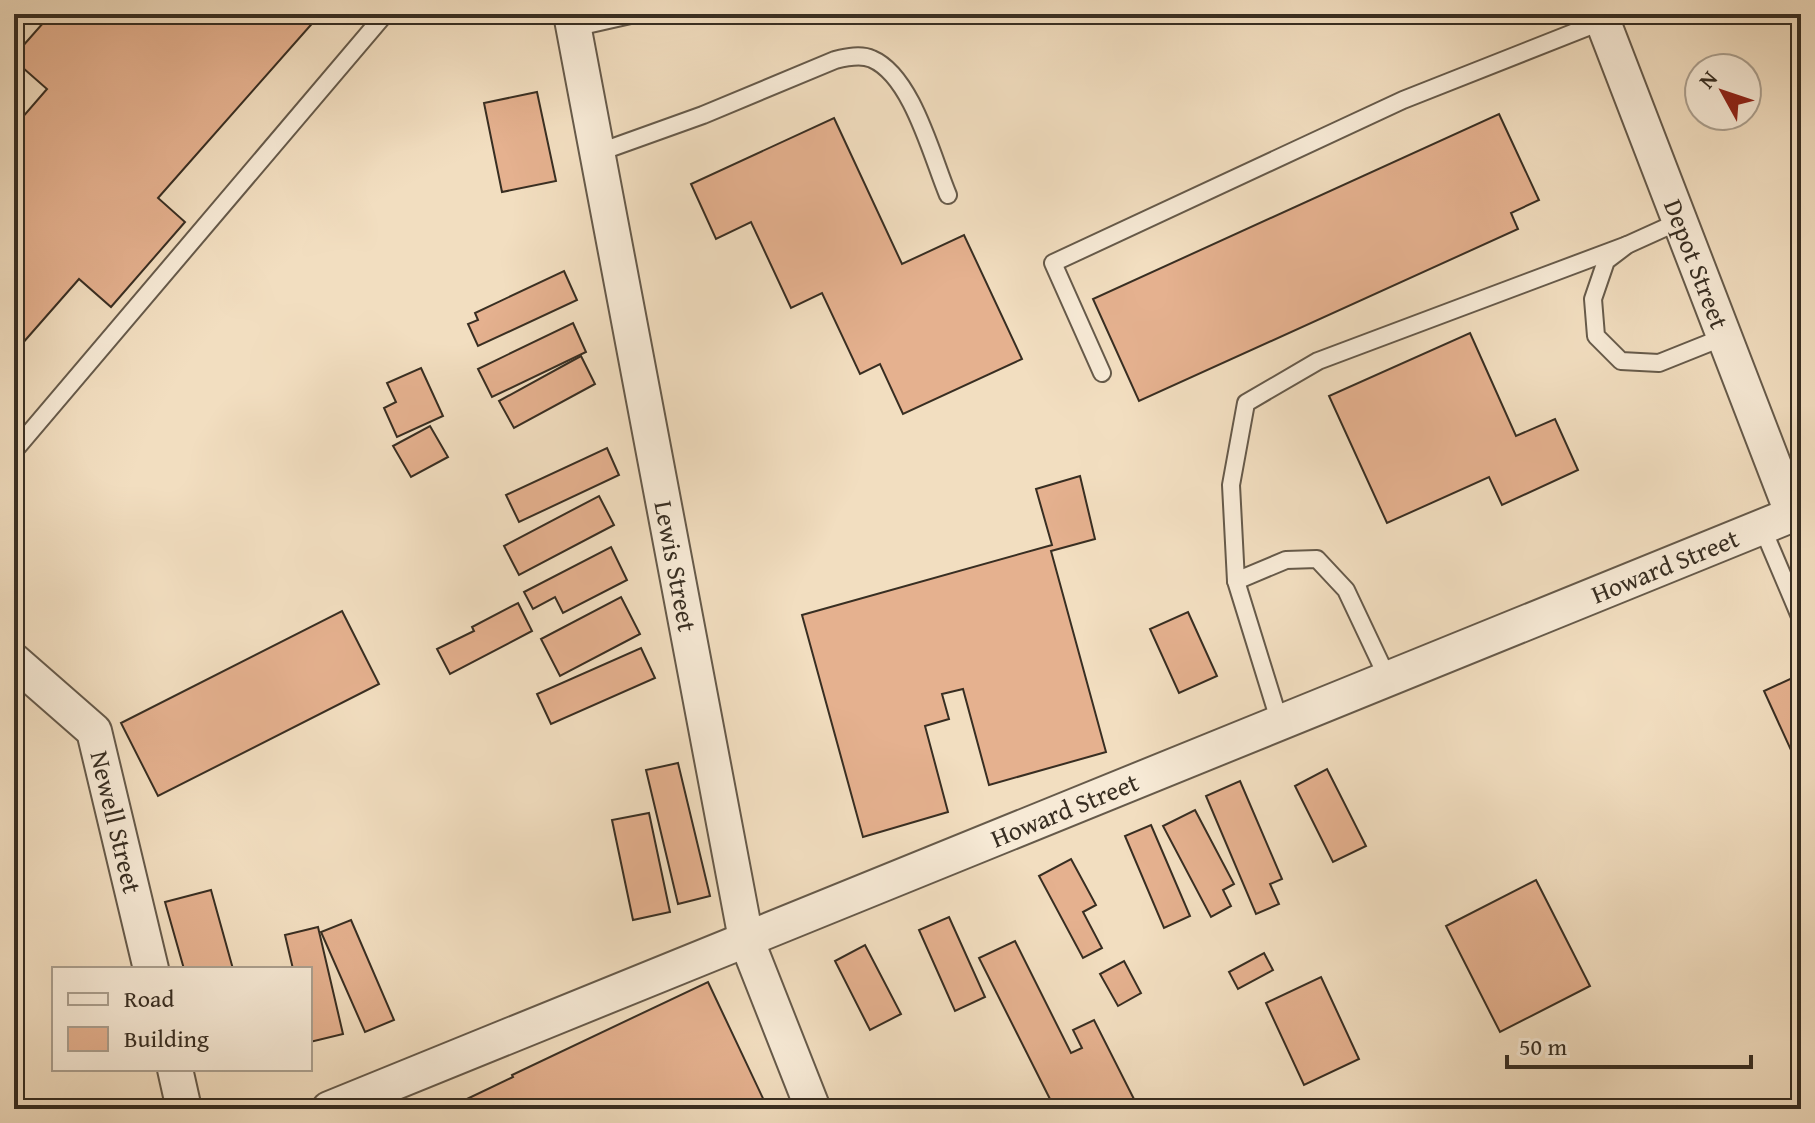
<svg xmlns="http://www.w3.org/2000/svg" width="1815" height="1123" font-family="'Gentium Book Plus',serif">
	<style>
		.building { fill: #e5b18f; stroke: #382e22; stroke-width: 2 }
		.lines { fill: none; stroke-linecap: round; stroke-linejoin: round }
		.lane-casing { stroke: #665a4a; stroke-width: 20 }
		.street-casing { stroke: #665a4a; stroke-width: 38 }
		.lane { stroke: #f7ead6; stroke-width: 16 }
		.street { stroke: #f7ead6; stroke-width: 34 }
		.labels { text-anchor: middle; stroke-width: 8; stroke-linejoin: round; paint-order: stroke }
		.street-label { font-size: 26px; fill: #382e22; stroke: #f7ead6 }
	</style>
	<rect width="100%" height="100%" fill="#f2dec0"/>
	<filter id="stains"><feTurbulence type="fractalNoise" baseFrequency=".0025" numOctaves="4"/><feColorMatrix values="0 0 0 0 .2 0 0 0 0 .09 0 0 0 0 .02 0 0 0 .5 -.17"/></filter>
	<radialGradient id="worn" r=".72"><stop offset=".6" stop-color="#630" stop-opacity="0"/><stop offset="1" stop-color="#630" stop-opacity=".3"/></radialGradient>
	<g class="building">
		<path d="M51,14H313L317,18L158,198L185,222L111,307L79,279L14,353V127L47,89L14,60V56Z"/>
		<path d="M537,92L556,181L502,192L484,103Z"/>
		<path d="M1499,114L1539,200L1511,213L1518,229L1139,401L1093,299Z"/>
		<path d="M834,118L902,264L964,235L1022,359L903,414L880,364L860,374L822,293L791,308L751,222L716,239L691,184Z"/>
		<path d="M564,271L577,300L478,346L468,324L478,320L475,313Z"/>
		<path d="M573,323L586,352L492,397L478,369Z"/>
		<path d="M1470,333L1516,436L1555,419L1578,470L1502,505L1489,477L1387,523L1329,396Z"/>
		<path d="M581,356L595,384L514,428L499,401Z"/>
		<path d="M421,368L443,416L397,437L384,408L396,402L387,383Z"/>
		<path d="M430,426L448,457L411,477L393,446Z"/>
		<path d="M607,448L619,475L519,522L506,495Z"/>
		<path d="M1080,476L1095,539L1051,551L1106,752L989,785L963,689L942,694L949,719L925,726L948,812L863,837L802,615L1052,545L1036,489Z"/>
		<path d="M599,496L614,525L519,575L504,546Z"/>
		<path d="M611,547L627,580L563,613L555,597L533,609L524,592Z"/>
		<path d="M621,597L640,634L560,676L541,639Z"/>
		<path d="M518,603L532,631L450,674L437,649L474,631L472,627Z"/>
		<path d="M342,611L379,684L158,796L121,723Z"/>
		<path d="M1188,612L1217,676L1179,693L1150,629Z"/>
		<path d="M641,648L655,678L551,724L537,694Z"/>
		<path d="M1801,674V772L1764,691Z"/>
		<path d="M678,763L710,896L678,904L646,770Z"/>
		<path d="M1327,769L1366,846L1333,862L1295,786Z"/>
		<path d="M1240,781L1282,879L1270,884L1279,904L1256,914L1206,796Z"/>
		<path d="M1195,810L1234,884L1223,890L1231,906L1211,917L1163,826Z"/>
		<path d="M649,813L670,912L633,920L612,820Z"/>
		<path d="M1151,825L1190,916L1164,928L1125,836Z"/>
		<path d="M1071,859L1096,905L1083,912L1102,948L1083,958L1039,876Z"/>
		<path d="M1536,880L1590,986L1500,1032L1446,926Z"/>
		<path d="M211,890L233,969H184L165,902Z"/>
		<path d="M949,917L985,997L955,1011L919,930Z"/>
		<path d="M351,920L394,1020L365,1032L321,932Z"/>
		<path d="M318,927L343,1034L310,1042V969H293L285,935Z"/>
		<path d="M1015,941L1071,1053L1082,1048L1073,1030L1094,1020L1139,1109H1078L1075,1105L1067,1109H1055L979,958Z"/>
		<path d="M865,945L901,1014L870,1030L835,961Z"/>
		<path d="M1264,953L1273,970L1238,989L1229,972Z"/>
		<path d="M1124,961L1141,993L1118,1006L1100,974Z"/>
		<path d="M1321,977L1359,1059L1304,1085L1266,1003Z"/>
		<path d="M708,982L768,1109H446L513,1077L512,1075Z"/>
	</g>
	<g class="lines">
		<defs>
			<g id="lane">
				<path d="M573,28L635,14"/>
				<path d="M597,153L703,115L835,60C847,57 861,54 872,59C912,76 932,157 948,195"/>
				<path d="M1680,221L1627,245L1606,261L1593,299L1596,336L1621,361L1659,363L1724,337"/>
				<path d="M1102,373L1053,263L1403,100L1603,21"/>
				<path d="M14,451L385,14"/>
				<path d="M1762,527L1801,619"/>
				<path d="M1236,581L1286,560L1317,559L1346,590L1388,679"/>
				<path d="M1280,723L1236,581L1231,485L1246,403L1318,361L1627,245"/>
			</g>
			<g id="street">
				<path id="s1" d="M571,14L746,939L813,1109"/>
				<path id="s2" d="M1600,14L1793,515"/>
				<path id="s3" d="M14,661L94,731L151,969"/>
				<path d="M175,1069L184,1109"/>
				<path id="s4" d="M329,1109L1801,511"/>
			</g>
		</defs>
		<use href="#lane" class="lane-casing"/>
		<use href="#street" class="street-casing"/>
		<use href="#lane" class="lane"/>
		<use href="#street" class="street"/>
	</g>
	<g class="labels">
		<g class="street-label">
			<text dy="9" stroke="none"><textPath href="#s2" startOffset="268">Depot Street</textPath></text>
			<text dy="9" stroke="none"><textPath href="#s1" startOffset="562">Lewis Street</textPath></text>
			<text dy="9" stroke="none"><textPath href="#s4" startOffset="1442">Howard Street</textPath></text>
			<text dy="9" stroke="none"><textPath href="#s4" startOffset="794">Howard Street</textPath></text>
			<text dy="9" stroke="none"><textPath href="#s3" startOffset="200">Newell Street</textPath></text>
		</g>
	</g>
	<rect width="1815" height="1123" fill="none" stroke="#f2dec0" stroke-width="48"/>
	<rect x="16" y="16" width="1783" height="1091" fill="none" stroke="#382e22" stroke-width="4"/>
	<rect x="24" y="24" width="1767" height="1075" fill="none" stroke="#382e22" stroke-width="2"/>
	<rect x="52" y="967" width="260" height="104" fill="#f7ead6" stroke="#ab9f8e" stroke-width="2"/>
	<rect x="68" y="993" width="40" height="12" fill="#f7ead6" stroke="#ab9f8e" stroke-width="2"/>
	<text x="124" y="1007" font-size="24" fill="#382e22">Road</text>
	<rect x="68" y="1027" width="40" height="24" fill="#e5b18f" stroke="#ab9f8e" stroke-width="2"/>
	<text x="124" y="1047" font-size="24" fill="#382e22">Building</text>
	<g transform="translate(1723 92) rotate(310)"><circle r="38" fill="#f7ead6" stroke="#ab9f8e" stroke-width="2"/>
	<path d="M0-6L14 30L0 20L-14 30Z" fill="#8f2418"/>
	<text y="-12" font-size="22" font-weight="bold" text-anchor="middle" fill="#382e22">N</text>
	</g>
	<path d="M1507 1055v12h244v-12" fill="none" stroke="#382e22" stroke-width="4"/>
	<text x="1519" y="1055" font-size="24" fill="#382e22" stroke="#f7ead6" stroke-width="6" paint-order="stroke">50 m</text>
	<rect width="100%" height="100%" filter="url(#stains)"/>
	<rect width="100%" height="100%" fill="url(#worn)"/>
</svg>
